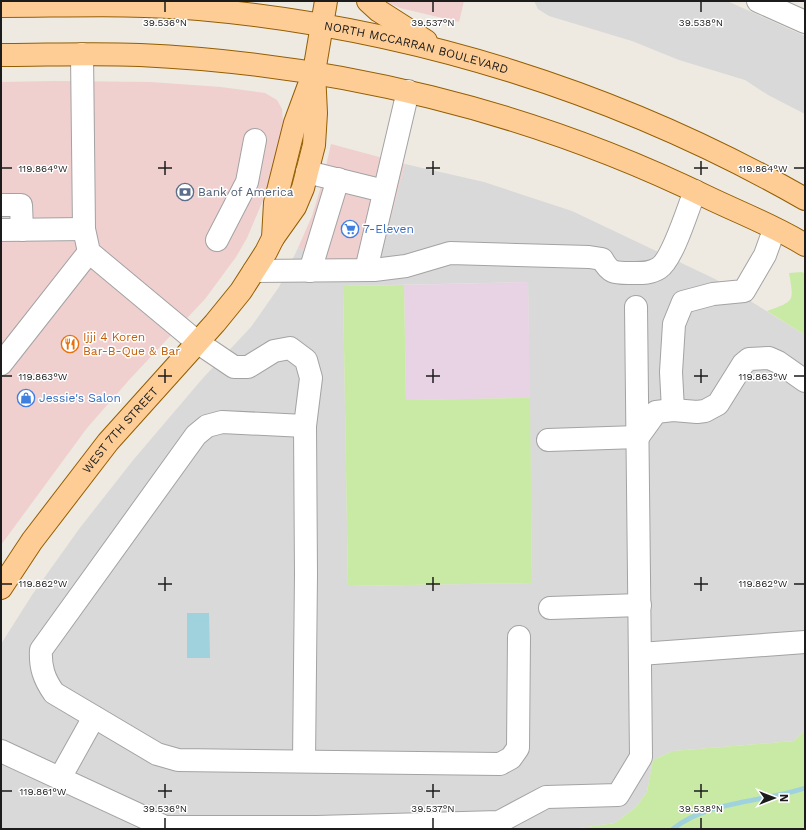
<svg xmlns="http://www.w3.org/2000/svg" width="806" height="830" font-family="'Work Sans',sans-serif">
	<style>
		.residential { fill: #dad9d9; fill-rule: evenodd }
		.commercial { fill: #f0cfcf }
		.industrial { fill: #e7d3e4 }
		.grass { fill: #c9eaa5 }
		.water { fill: #a0d2dd }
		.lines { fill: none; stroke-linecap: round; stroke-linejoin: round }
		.stream { stroke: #a0d2dd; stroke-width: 5 }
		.minor-casing { stroke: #a3a3a3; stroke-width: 24 }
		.major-casing { stroke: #945e00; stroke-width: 24 }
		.minor { stroke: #fff; stroke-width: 22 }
		.major { stroke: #fecd96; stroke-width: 22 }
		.ticks { fill: none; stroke: #1c1c1c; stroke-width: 1.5 }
		.labels { text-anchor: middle; stroke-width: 3; stroke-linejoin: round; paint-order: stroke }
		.street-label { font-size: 12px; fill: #1c1c1c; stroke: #fff }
		.service-label { font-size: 12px; fill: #4e5e75; stroke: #fff; text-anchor: start }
		.shop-label { font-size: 12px; fill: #366cbe; stroke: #fff; text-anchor: start }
		.food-label { font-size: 12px; fill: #c56008; stroke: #fff; text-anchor: start }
		.ticks-label { font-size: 10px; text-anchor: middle; fill: #1c1c1c; stroke: #fff; stroke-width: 3; stroke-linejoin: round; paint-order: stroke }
	</style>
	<rect width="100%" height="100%" fill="#eee9e1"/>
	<g class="residential">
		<path d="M534,1H727L805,36V114L768,95L745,80L679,60L632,41L549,16L538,9Z"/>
		<path d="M405,164L484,182L572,211L715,279L805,335V730L794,741L673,751L653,760L647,792L636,807L615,823L573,829H1V644L32,595L79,529L134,459L203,378L251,327L279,287L298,248L328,260L380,258ZM528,282L532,583L348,586L343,286Z"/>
	</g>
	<g class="commercial">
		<path d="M384,1H464L459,22L400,8Z"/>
		<path d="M55,81L150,82L221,87L265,93L277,100L282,109L283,122L277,155L264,198L247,238L236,257L205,299L129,380L87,428L1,545V82Z"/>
		<path d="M331,144L405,164L380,259L328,260L298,248L312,216L323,180Z"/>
	</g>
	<path class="industrial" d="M528,282L530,398L406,400L404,285Z"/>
	<g class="grass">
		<path d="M802,272L805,274V335L767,311C795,301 794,302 789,273Z"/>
		<path d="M404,285L406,400L530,398L532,583L348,586L343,286Z"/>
		<path d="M805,730V829H573L615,823L636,807L647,792L653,760L673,751L794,741Z"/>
	</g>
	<path class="water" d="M187,613H209L210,658H187Z"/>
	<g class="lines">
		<path class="stream" d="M673,829C707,801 764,802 805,788"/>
		<defs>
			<g id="minor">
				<path d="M758,1L805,22"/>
				<path d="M82,54L84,229L89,252L197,342L234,367H248L274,351L290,348L306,360L311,378L305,426L306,574L304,761"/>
				<path d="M307,172L384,191"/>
				<path d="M1,205H21L22,230"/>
				<path d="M1,230L84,229"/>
				<path d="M217,240L247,182L255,140"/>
				<path d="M366,270L408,91"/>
				<path d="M254,271L374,270L406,266L450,253L589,257L602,259C610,273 614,273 629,273C640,273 650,274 659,268C673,259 688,208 695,191"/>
				<path d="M310,271L338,179"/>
				<path d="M1,364L89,252"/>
				<path d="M673,410L671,372L674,324L683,302L713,294L744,291L765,255L774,230"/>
				<path d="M305,426L222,422L207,426L196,435L41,650C40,667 44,679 54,693L157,754L178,760L500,764L511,758L518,748L519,637"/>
				<path d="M548,440L638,437L656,412L673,410L697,412L705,411L718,404L743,364L749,359L769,358L778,362L805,381"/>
				<path d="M550,608L640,605"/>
				<path d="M640,654L805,642"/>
				<path d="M1,751L165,827H317L499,822L546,797L618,795L641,757L636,307"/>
				<path d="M60,778L94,717"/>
			</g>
			<g id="major">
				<path d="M368,1L379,11L426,41"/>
				<path id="s1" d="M1,6C67,6 133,3 199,9C413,28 619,93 805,199"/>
				<path d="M1,55C47,55 94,53 140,55C336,64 531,111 707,197C738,212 777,227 805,245"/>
				<path d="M273,238L275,203L295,123L312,77"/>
				<path id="s2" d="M1,588L32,541L108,442L215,323L241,291L266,252L273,238L295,207L303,188L314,145L316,113L314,72L326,1"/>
			</g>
		</defs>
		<use href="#minor" class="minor-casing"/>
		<use href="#major" class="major-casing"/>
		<use href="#minor" class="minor"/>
		<use href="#major" class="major"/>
	</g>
	<path class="ticks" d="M165,2V12M433,2V12M701,2V12M165,161V175M433,161V175M701,161V175M2,168H12M158,168H172M426,168H440M694,168H708M794,168H804M165,369V383M433,369V383M701,369V383M2,376H12M158,376H172M426,376H440M694,376H708M794,376H804M165,577V591M433,577V591M701,577V591M2,584H12M158,584H172M426,584H440M694,584H708M794,584H804M165,784V798M433,784V798M701,784V798M2,791H12M158,791H172M426,791H440M694,791H708M165,818V828M433,818V828M701,818V828"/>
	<defs>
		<symbol id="bank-ring" viewBox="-11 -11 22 22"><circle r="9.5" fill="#fff" stroke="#5c6f8a" stroke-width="1.5"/><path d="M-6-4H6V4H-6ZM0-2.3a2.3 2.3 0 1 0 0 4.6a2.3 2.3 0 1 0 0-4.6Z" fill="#5c6f8a"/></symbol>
		<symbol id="supermarket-ring" viewBox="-11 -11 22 22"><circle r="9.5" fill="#fff" stroke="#3f7fe0" stroke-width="1.5"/><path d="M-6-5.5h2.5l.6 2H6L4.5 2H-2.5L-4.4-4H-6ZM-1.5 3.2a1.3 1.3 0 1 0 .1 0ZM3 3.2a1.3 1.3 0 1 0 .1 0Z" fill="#3f7fe0"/></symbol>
		<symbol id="restaurant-ring" viewBox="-11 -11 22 22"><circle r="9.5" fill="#fff" stroke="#e8710a" stroke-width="1.5"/><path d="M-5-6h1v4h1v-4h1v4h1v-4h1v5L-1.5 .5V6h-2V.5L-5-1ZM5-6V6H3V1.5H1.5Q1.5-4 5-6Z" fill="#e8710a"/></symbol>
		<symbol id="shop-ring" viewBox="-11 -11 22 22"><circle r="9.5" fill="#fff" stroke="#3f7fe0" stroke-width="1.5"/><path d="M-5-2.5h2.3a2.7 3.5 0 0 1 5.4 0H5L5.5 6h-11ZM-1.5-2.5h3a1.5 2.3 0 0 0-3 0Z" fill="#3f7fe0"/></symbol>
	</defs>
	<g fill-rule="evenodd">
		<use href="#bank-ring" x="175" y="182" width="20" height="20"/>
		<use href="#supermarket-ring" x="340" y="219" width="20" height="20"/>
		<use href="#restaurant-ring" x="60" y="334" width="20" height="20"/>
		<use href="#shop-ring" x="16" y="388" width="20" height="20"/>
	</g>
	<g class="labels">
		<g class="street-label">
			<text dy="4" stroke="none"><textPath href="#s1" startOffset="419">NORTH MCCARRAN BOULEVARD</textPath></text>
			<text dy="4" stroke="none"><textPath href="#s2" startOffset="198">WEST 7TH STREET</textPath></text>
		</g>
		<g class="service-label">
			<text x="198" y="196">Bank of America</text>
		</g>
		<g class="shop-label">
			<text x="363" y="233">7-Eleven</text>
			<text x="39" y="402">Jessie's Salon</text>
		</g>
		<g class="food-label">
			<text x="83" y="341">Ijji 4 Koren<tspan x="83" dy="14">Bar-B-Que &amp; Bar</tspan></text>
		</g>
	</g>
	<g class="ticks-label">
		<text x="165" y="26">39.536°N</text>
		<text x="433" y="26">39.537°N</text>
		<text x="701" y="26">39.538°N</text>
		<text x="763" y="172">119.864°W</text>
		<text x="43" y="172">119.864°W</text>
		<text x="763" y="380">119.863°W</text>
		<text x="43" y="380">119.863°W</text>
		<text x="763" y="587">119.862°W</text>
		<text x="43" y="587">119.862°W</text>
		<text x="43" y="795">119.861°W</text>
		<text x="165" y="812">39.536°N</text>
		<text x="433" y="812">39.537°N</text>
		<text x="701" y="812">39.538°N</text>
	</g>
	<rect width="806" height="830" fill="none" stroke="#1c1c1c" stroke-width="4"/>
	<g transform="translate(774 798) rotate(90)" stroke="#ffffff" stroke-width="3" paint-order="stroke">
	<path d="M0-3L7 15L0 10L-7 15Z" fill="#1c1c1c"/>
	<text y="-6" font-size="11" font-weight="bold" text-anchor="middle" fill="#1c1c1c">N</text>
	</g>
</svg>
